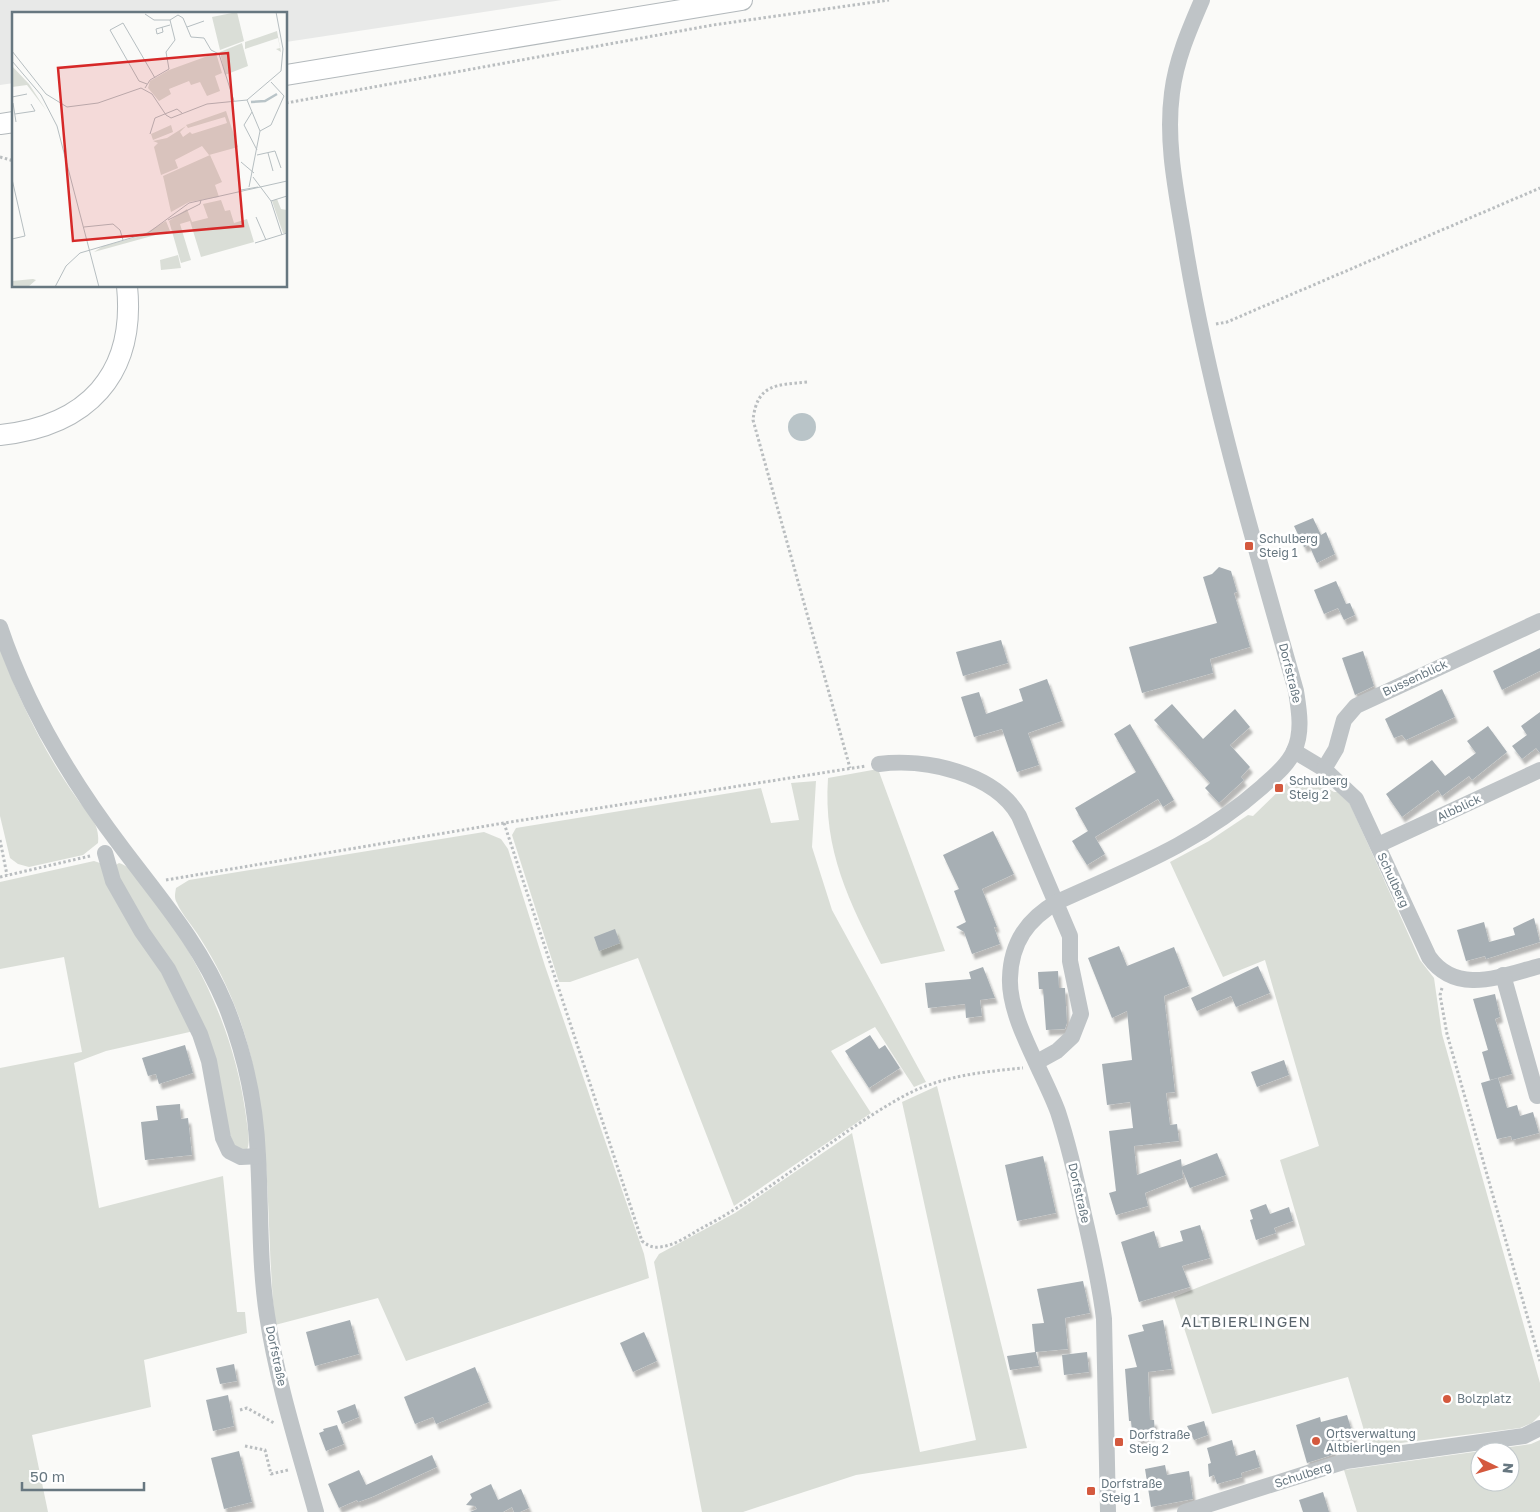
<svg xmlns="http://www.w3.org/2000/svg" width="1540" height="1512" font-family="'Golos Text',sans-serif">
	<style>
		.built { fill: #e8e9e8 }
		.green { fill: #daded7; fill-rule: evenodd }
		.water { fill: #b9c4c8 }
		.building { fill: #a7afb4; filter: url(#shadow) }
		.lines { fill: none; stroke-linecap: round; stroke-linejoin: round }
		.major-casing { stroke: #b3b9bc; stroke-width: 22 }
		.path { stroke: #babec0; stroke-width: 3; stroke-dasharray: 2.5 2.5; stroke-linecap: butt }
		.minor { stroke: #bfc4c7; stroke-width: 16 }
		.major { stroke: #fff; stroke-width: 20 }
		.poi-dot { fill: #d4593e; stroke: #fff; stroke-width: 2 }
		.labels { text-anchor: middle; stroke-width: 5; stroke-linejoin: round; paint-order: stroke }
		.poi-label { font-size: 12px; fill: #677780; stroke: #fff; text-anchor: start }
		.street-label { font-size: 12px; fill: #677780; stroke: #fff }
		.quarter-label { font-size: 15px; letter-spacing: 1px; fill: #59646c; stroke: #fff }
		.inset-river { fill: none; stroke: #b9c4c8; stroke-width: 2.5 }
		.inset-road { fill: none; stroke: #b6bec1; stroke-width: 1 }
		.view { fill: #d62828; fill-opacity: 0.15; stroke: #d62828; stroke-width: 2.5 }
		.inset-edge { fill: none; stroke: #677780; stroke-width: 2.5 }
	</style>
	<defs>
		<filter id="shadow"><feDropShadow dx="3" dy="5.5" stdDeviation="1" flood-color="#0004"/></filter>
	</defs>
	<rect width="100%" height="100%" fill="#fafaf8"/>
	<path class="built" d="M0,0H562L286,42V14H14V83L0,85Z"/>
	<g class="green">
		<path d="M0,649C20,702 45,754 78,800C89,815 100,824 98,843L83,855L29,867L18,864L10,858L0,816Z"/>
		<path d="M878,769L945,951L881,964C849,901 823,851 828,778Z"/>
		<path d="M1293,777L1315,781L1334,792H1338L1350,804L1420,960L1434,978L1442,1034L1540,1383V1415L1532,1423L1520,1428L1369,1447L1348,1377L1212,1414L1174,1297L1305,1245L1280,1160L1319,1146L1265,960L1223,977L1170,862L1209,841L1248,815L1253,816Z"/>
		<path d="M816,781L812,847L832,910L926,1082L914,1087L875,1027L831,1051L871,1113L734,1206L638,958L570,982H559L512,835L516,828L761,788L771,823L799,820L791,783Z"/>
		<path d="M484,832L501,839L508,849L545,966L644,1254L649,1278L406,1361L378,1298L275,1325C265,1223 274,1118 240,1020C230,991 216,963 200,938C193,926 182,915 177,903C174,898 175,894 176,888L189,880Z"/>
		<path d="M94,861L100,863L194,1031L106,1051L74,1063L99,1208L223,1176L237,1312H245L247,1333L144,1360L151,1407L32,1435L48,1512H0V1068L82,1052L64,957L0,969V882Z"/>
		<path d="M119,863C135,868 143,885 153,898C202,963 235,1035 246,1116C247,1126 251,1140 247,1150L235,1147L229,1132L210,1054L120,885L116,865Z"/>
		<path d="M937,1086L1027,1448L856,1475L743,1512H702L654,1262L659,1254L735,1213L852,1133L920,1452L976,1440L902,1102Z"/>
		<path d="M1540,1440V1512H1357L1344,1470L1531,1444ZM1480,1452H1510V1482H1480Z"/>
	</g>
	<circle class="water" cx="802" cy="427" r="14"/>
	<g class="building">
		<path d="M1313,518L1321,535L1326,532L1335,554L1317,563L1309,545L1304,547L1294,526Z"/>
		<path d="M1219,567L1231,571L1237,592L1234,593L1250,647L1210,659L1213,673L1142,693L1129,647L1217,623L1203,577L1212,574Z"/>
		<path d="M1336,581L1346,604L1350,603L1355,615L1344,620L1338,608L1324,614L1314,590Z"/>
		<path d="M1001,640L1008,663L963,676L956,652Z"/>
		<path d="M1540,648V671L1502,690L1493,671Z"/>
		<path d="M1363,651L1374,686L1355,695L1342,658Z"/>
		<path d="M1047,679L1062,721L1028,733L1039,765L1017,772L1002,729L974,737L961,697L979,692L986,714L1023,701L1019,689Z"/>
		<path d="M1442,689L1455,717L1406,740L1402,735L1394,738L1385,719Z"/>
		<path d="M1172,704L1203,739L1235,709L1250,727L1230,745L1250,767L1241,777L1244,780L1219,803L1205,788L1210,783L1154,720Z"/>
		<path d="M1540,712V753L1536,748L1522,759L1512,746L1527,735L1521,726Z"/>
		<path d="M1130,724L1174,800L1163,807L1158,799L1095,837L1105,854L1087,865L1072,841L1088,831L1075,808L1136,772L1114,734Z"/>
		<path d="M1488,726L1507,752L1472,780L1469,776L1442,796L1438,790L1402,817L1386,794L1432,760L1445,776L1476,753L1467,741Z"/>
		<path d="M993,831L1014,874L982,889L997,927H994L1000,944L972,954L964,932L956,927L966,922L954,891L959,889L943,855Z"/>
		<path d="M1534,918L1540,942L1486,959L1485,956L1466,961L1457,930L1484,922L1489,942L1515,935L1513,928Z"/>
		<path d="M615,929L620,943L599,951L594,937Z"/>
		<path d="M1119,946L1127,966L1174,947L1189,986L1164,996L1175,1092L1166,1093L1170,1125L1177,1124L1179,1141L1134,1146L1137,1175L1181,1159L1183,1178L1145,1193L1148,1206L1116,1215L1109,1193L1116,1191L1109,1131L1133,1128L1130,1102L1107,1105L1102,1064L1132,1060L1127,1011L1112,1018L1088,958Z"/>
		<path d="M1258,966L1270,993L1236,1007L1231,996L1197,1011L1191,998Z"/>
		<path d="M983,967L995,998L980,1000L982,1016L966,1018L965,1004L928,1008L925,983L971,979L969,972Z"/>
		<path d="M1058,971L1059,988H1065L1067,1023L1065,1029L1046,1030L1043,989H1039L1038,972Z"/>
		<path d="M1495,994L1500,1017L1495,1019L1512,1074L1490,1080L1482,1052L1488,1050L1473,999Z"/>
		<path d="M870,1035L879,1049L885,1045L900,1068L869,1088L845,1051Z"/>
		<path d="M185,1045L193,1073L159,1084L156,1074L148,1076L142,1058Z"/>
		<path d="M1284,1060L1289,1075L1257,1087L1251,1072Z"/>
		<path d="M1498,1078L1507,1108L1517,1105L1520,1116L1533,1112L1539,1133L1512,1140L1511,1136L1497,1139L1481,1083Z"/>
		<path d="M180,1104L181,1119L188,1118L192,1155L145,1160L141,1122L158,1120L156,1106Z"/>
		<path d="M1217,1153L1226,1175L1190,1188L1181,1167Z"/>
		<path d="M1043,1156L1056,1213L1017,1221L1005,1165Z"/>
		<path d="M1266,1204L1270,1214L1289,1207L1293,1221L1274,1228L1276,1233L1256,1240L1250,1220L1253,1219L1250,1210Z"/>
		<path d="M1200,1225L1210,1258L1182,1266L1190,1287L1139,1302L1121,1242L1154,1231L1159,1248L1183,1241L1180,1231Z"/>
		<path d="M1083,1281L1090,1313L1065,1318L1068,1349L1036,1352L1039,1366L1010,1370L1007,1356L1035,1352L1032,1324L1044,1323L1037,1289Z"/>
		<path d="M350,1320L359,1354L315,1366L306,1332Z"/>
		<path d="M1163,1320L1172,1369L1148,1372L1150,1420H1154L1155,1434L1136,1440V1431H1132L1131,1421H1129L1125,1369L1137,1367L1128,1335L1144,1331L1142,1325Z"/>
		<path d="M644,1332L657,1361L633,1372L620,1343Z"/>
		<path d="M1087,1352L1089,1372L1064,1375L1062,1355Z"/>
		<path d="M234,1364L237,1381L220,1384L216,1368Z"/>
		<path d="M475,1367L489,1402L436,1424L433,1417L415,1424L404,1397Z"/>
		<path d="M228,1395L234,1426L213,1431L206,1400Z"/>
		<path d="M355,1404L359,1417L342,1424L337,1411Z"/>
		<path d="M1347,1415L1354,1438L1332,1444L1335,1454L1307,1463L1296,1425L1320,1417L1321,1422Z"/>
		<path d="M1204,1421L1208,1435L1194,1440L1187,1426Z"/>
		<path d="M337,1425L344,1444L326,1451L319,1433L324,1431L323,1429Z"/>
		<path d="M1232,1440L1236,1456L1255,1450L1260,1467L1241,1473L1242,1477L1217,1484L1214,1475L1209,1477L1208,1464L1211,1463L1207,1448Z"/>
		<path d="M239,1451L252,1502L224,1509L211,1458Z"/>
		<path d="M432,1455L437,1467L372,1497L358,1502L357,1500L339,1508L328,1484L359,1470L366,1485Z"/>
		<path d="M1165,1465L1167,1475L1189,1471L1193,1499L1151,1507L1145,1469Z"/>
		<path d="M491,1484L498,1500L521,1489L529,1508L520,1512H514L512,1507L503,1512H470L477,1509L475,1506L466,1505L472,1498L470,1494Z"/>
		<path d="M1323,1492L1329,1512H1303L1299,1500Z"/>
	</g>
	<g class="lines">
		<defs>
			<g id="major">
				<path d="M286,75L742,0"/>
				<path d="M0,124L14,122"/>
				<path d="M0,435C87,426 136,375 127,286"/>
			</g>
		</defs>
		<use href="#major" class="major-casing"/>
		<g class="path">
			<path d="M286,103L713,25L889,0"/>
			<path d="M0,157L14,161"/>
			<path d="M1216,324L1227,322L1540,188"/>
			<path d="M807,382C776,385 757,384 753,420L850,768"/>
			<path d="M504,823L642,1241C647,1245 652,1248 659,1247C674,1246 688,1236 700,1229C772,1192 832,1136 902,1097C940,1076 981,1072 1023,1068"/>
			<path d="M0,840L7,875"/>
			<path d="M0,877L90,856"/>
			<path d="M166,880L504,823L866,766"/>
			<path d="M1442,988L1440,995L1447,1034L1540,1361"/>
			<path d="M240,1410L247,1408L274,1423"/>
			<path d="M245,1446L265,1450L271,1474L288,1470"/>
		</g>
		<g class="minor">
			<path d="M0,627C27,708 72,782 123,849C163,902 200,944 226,1006C245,1054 256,1105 258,1156C261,1209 259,1263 267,1315C277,1382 298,1447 316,1512"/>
			<path d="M1294,751L1324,769L1356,799L1429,957C1457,996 1501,976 1540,966"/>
			<path d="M879,764C925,758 995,773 1019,816L1070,936V961L1081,1014L1072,1037L1057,1051L1037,1062"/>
			<path d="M1324,769L1336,749L1344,720L1356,706L1540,621"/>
			<path d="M1378,845L1540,770"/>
			<path d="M105,853L113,881L142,932L168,969L200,1034L209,1061L223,1138L229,1151L241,1157L258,1156"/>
			<path d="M1503,975L1537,1096"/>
			<path d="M1108,1512L1104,1319C1100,1284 1092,1250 1084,1215C1077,1181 1069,1146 1058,1112C1044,1073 1008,1018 1010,978C1011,942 1028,919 1057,902C1132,868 1200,842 1262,787C1273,777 1288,765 1294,751C1303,732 1299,710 1296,691C1255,545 1211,400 1186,251C1178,199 1165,146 1172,93C1176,60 1189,30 1202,0"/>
			<path d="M1185,1512L1346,1461L1524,1436L1540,1428"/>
		</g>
		<use href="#major" class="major"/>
	</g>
	<g class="poi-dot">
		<rect x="1244" y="541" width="10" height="10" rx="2.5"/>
		<rect x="1274" y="783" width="10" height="10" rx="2.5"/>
		<circle cx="1447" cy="1399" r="5"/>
		<circle cx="1316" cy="1441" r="5"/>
		<rect x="1114" y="1437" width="10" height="10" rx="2.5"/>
		<rect x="1086" y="1486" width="10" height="10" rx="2.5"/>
	</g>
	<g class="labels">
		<g class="poi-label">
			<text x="1259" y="543">Schulberg<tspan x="1259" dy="14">Steig 1</tspan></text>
			<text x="1289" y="785">Schulberg<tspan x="1289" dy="14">Steig 2</tspan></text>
			<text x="1457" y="1403">Bolzplatz</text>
			<text x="1326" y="1438">Ortsverwaltung<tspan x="1326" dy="14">Altbierlingen</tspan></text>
			<text x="1129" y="1439">Dorfstraße<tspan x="1129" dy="14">Steig 2</tspan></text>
			<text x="1101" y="1488">Dorfstraße<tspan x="1101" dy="14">Steig 1</tspan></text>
		</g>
		<g class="street-label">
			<text transform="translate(1290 673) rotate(76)" y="4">Dorfstraße</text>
			<text transform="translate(1415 678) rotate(-25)" y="4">Bussenblick</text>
			<text transform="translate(1459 808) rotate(-25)" y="4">Albblick</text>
			<text transform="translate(1393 880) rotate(65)" y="4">Schulberg</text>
			<text transform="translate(1079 1193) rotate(77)" y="4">Dorfstraße</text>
			<text transform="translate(276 1356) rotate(78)" y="4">Dorfstraße</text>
			<text transform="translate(1303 1475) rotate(-18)" y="4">Schulberg</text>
		</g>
		<g class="quarter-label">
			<text x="1246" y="1327">ALTBIERLINGEN</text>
		</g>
	</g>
	<g transform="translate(12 12)">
		<rect width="275" height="275" fill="#fafaf8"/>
		<path d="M225,0L232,29L208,38L200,5ZM265,19L269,40L264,37L268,36L266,26L233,37V30ZM230,31L236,54L213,63L208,40ZM204,41L210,61L203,64L208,79L195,84L188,70L179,73L177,69L157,77L159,82L147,89L136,76L138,69L157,58ZM0,54L17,72L34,98L15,73L0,75ZM214,99L226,135L197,143L190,134L163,148L166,156L149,163L142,135L146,131L141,129L155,126L174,114L168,120L171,125L178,120L180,122L215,111L213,105L176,116L174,113ZM159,113L161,120L141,128L139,122ZM198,143L210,170L203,173L207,185L177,190L159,200L151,164ZM265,187L269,197L275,198V221H271L260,189ZM209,188L213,199L218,198L222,211L235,207L242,230L189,245L178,209L168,212L179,248L169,251L157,209L175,197L180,210L196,206L191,192ZM154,209L158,219L82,240L91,234L129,224ZM166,243L169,256L149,258L148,248ZM21,267L24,268L16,275H0V269Z" fill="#daded7"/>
		<path class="inset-river" d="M239,90L253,89L265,82"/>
		<path class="inset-road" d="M133,2L142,8H158M150,15L151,20L145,22L144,17L158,13M175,15L192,9M0,39L34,82L55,95L86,91L129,76L140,82L154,103L159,106L195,92L235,88L248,119L237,175M0,49L29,83L45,114L87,275M135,72L127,69L98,18L111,11L143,66M133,76L138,68L157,57L154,40L163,28L158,8L166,3L171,6L179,25L192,26L199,38L207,42L222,89M0,85L15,82M235,88L269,59L271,37L264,0M1,91L4,110M240,100L232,113L245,138M3,102L23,99L19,92M248,119L259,113L272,84L259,70M138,122L143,106L165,97L170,101M256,141L261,159M245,143L263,139L269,156M229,150L242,161M241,165L259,189L270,223M0,167L13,224L0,227M229,178L246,175M259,189L275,184M244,205L254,228M156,208L188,192L189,188M72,215L101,212L108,218L111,228M243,231L275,221M43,275L54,254L68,241L136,221L177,191L275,169"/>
		<path class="view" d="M216,41L231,214L61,229L46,56Z"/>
		<rect width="275" height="275" class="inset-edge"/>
	</g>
	<g transform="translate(1495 1467) rotate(95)"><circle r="24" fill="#ffffff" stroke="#c2c9cc"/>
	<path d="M0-4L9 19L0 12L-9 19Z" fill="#d4593e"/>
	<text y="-8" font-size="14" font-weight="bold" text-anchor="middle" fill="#677780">N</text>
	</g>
	<path d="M22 1482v8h122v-8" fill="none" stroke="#677780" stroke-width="2.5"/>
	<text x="30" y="1482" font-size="15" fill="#677780" stroke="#ffffff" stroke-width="4" paint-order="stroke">50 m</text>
</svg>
